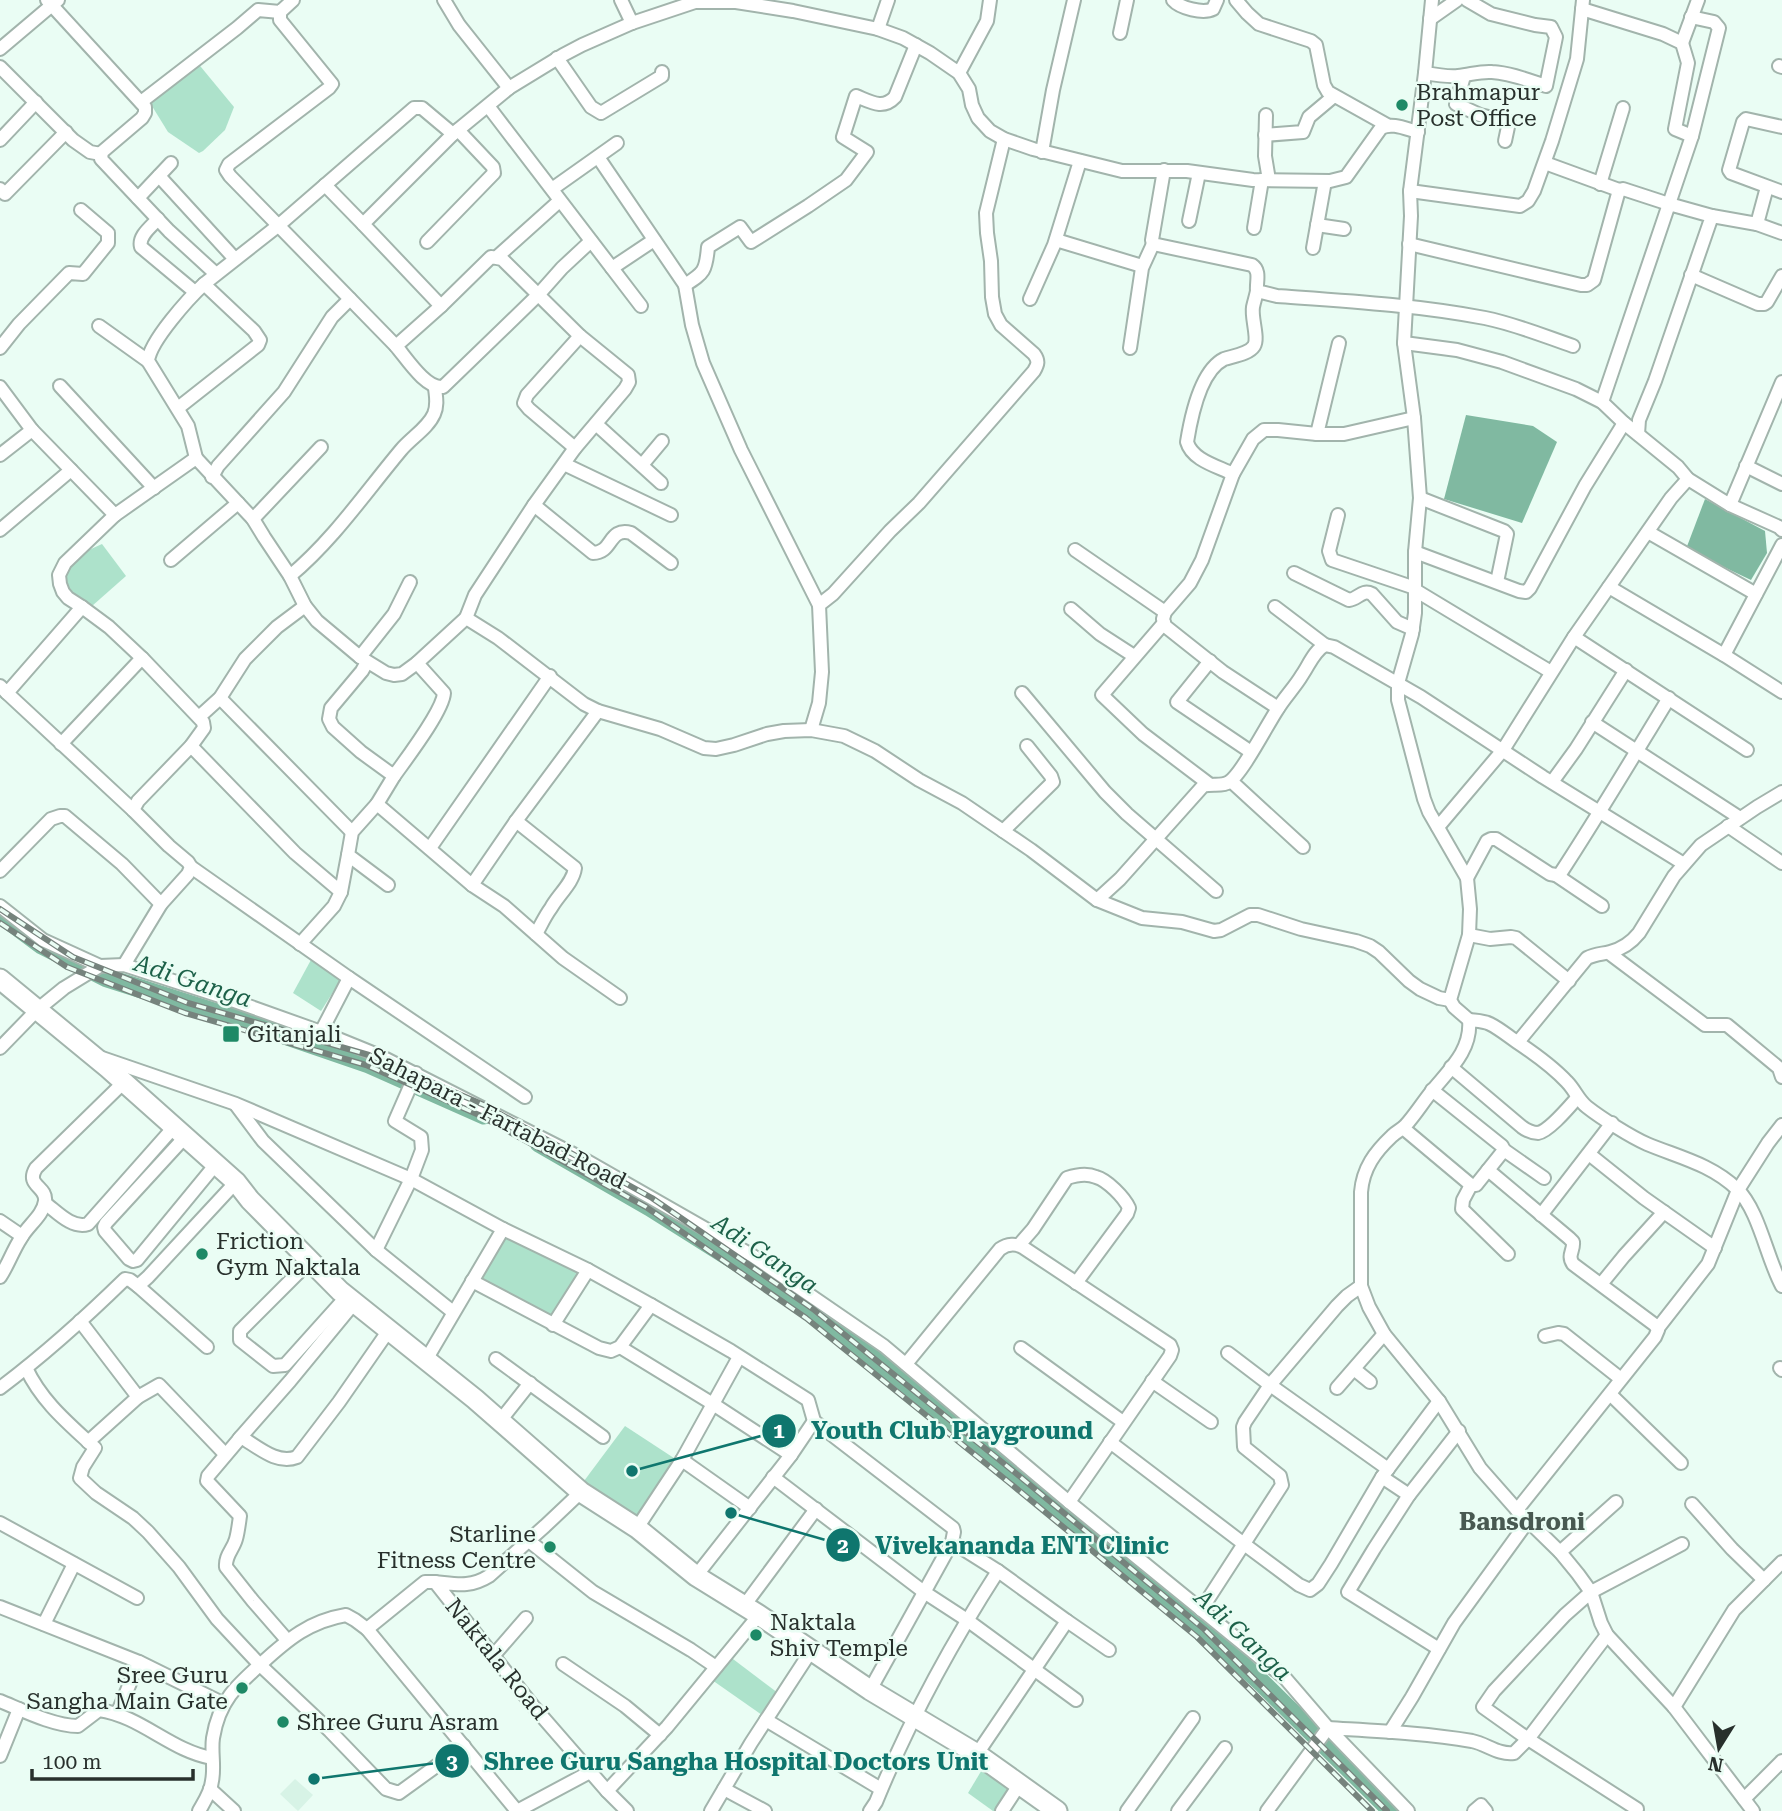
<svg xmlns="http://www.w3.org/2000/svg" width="1782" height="1811" font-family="'Roboto Serif',serif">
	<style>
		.built { fill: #d7f3e6 }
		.park { fill: #ade2cb }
		.water { fill: #80b9a1 }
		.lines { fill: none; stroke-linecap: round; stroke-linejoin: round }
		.river { stroke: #80b9a1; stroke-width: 19 }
		.street-casing { stroke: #a2b4ac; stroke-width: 16 }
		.primary-casing { stroke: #a2b4ac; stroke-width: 23 }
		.street { stroke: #fff; stroke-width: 12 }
		.primary { stroke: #fff; stroke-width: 19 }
		.rail-casing { stroke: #76837d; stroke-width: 6 }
		.rail { stroke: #eafdf4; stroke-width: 3.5; stroke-dasharray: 10; stroke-linecap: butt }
		.poi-dot { fill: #1e8966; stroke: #eafdf4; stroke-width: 2.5 }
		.labels { text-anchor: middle; stroke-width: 5; stroke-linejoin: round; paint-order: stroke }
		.poi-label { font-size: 23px; fill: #28302c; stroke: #eafdf4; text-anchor: start }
		.street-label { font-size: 23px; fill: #28302c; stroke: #eafdf4 }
		.water-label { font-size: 24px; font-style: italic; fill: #1d6149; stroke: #eafdf4 }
		.neighbourhood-label { font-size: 24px; font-weight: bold; fill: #485951; stroke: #eafdf4 }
		.leader { fill: none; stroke: #0f766e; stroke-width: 2.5 }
		.callout-dot { fill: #0f766e; stroke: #eafdf4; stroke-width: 2.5 }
		.mark-label { font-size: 21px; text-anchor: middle; font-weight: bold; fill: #fff }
		.callout-label { font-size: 24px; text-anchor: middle; font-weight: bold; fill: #0f766e; stroke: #eafdf4; stroke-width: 5; stroke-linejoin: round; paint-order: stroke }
	</style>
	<rect width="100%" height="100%" fill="#eafdf4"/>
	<path class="built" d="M295,1779L313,1795L298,1811L280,1794Z"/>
	<g class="park">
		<path d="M196,61L234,107L225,130L203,151L199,153L168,132L147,98Z"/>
		<path d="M102,544L126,576L92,606L73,600L59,575L78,555Z"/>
		<path d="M312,958L342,978L321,1011L293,993Z"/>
		<path d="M504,1231L582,1272L550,1322L476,1280Z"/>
		<path d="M625,1426L680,1462L635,1520L584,1481Z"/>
		<path d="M729,1656L778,1693L762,1715L712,1680Z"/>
		<path d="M983,1768L1014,1789L999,1811H993L968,1793Z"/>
	</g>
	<g class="water">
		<path d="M1466,415L1533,426L1557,442L1522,523L1444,499Z"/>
		<path d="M1705,499L1765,531L1767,553L1751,580L1686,549Z"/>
	</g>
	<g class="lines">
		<g class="river">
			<path d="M0,914L42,945L107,978L261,1027L369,1064L484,1115"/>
			<path d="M539,1143L650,1207L742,1265L807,1308L903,1381L1199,1625L1262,1683L1392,1811"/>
		</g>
		<defs>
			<g id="street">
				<path d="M47,0L145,107V113L142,118L102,152L101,159L169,231L216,274"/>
				<path d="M444,0L459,25L509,88"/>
				<path d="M621,0L632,23"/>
				<path d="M1173,0C1180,8 1203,14 1213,9L1217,0"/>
				<path d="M1236,0L1247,13L1259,24L1311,41L1316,45L1324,85L1328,92L1387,125"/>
				<path d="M1432,0L1425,73L1410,191L1411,216L1404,343L1414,418L1420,498L1415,552V613L1412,634L1398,683V700L1424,799L1429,812L1467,878L1470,909L1469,935L1450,1000L1454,1007L1469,1020C1472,1050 1449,1070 1432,1091C1423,1102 1415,1115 1405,1126C1401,1130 1396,1132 1392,1136C1375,1152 1363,1168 1361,1192V1286L1369,1307L1384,1334L1439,1401L1480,1468L1517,1510L1560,1552L1578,1574L1591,1592L1601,1623L1607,1635L1674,1707L1753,1811"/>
				<path d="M1582,9L1663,34L1682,43L1688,63L1675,129L1692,136"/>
				<path d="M280,12V20L332,84L329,88L229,164L226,170L230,176L396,346L441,306L491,257L502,259L580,336L628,375L629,382L625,389L575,448L534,505L475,595L466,618"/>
				<path d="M1430,19L1457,0"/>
				<path d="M878,29L888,0"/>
				<path d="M1120,33L1127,0"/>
				<path d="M1682,43L1698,0"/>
				<path d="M0,49L58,0"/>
				<path d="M557,58L591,107L601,113L662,76V72"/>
				<path d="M1779,66L1782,67"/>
				<path d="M0,67L73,140L90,152L101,154"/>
				<path d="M959,73L987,21L990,0"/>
				<path d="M1425,73C1436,75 1447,77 1458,76C1470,75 1480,71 1492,72C1510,73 1528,80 1546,86L1556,37L1551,27L1535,25L1491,14L1467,0"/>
				<path d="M1464,76L1456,104L1480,115L1509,122L1505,141"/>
				<path d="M141,102L237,28L258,10L280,12L293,0"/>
				<path d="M488,106L641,306"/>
				<path d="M1266,115L1265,156L1269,180"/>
				<path d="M1782,127L1746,119L1743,122L1729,170L1731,173L1782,192"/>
				<path d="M1265,135L1303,132L1309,117L1334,96"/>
				<path d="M0,140L36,102"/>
				<path d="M1042,152L1053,90L1074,0"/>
				<path d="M598,157L685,285C704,273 706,271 708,247L740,227L751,242L808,206L846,180L867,152L843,137L856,96C871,102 883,110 895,97L916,45"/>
				<path d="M1545,163L1619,190"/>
				<path d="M1164,170L1152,240L1153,244L1252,265C1261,271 1256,282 1257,291L1277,296C1347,301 1417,305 1485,318C1515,324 1544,336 1573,346"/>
				<path d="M159,176L235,259"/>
				<path d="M1600,184L1623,108"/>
				<path d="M325,185L363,224"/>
				<path d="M0,189L5,194L66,132"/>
				<path d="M552,189L617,143"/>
				<path d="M1410,191L1520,206L1528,201L1534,191L1552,141L1577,59L1583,0"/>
				<path d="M138,198L171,163"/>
				<path d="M1712,216L1757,224L1767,187"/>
				<path d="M158,219C151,227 138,236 141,247L195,292"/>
				<path d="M1189,221L1199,173"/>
				<path d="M1757,224L1782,233"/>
				<path d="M1317,225L1344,229"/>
				<path d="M1254,228L1262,180"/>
				<path d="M1056,240L1142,266"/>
				<path d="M427,242L494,173L493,167L458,130"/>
				<path d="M1409,244L1581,285H1587L1594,280L1619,190L1623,189L1669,204L1692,136L1719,28L1714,22L1691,17"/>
				<path d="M1313,248L1325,181"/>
				<path d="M497,257L556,204"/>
				<path d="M612,268L654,240"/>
				<path d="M1691,275L1758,304H1764L1767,302L1782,276"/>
				<path d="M685,285L692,325L703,363L741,450L819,605"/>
				<path d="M1030,299L1054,245L1080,161"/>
				<path d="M441,306L363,224L453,134"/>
				<path d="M99,326L148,361"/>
				<path d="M1404,343L1457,350L1502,362L1576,389L1602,402L1624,423L1678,467L1688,479L1671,498L1574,637L1503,750L1438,827"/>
				<path d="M396,346C407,359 426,389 443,387L539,294L562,268L591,241"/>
				<path d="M0,348L19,324L69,273L83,274L108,243V233L81,210"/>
				<path d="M1130,348L1142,268L1153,244"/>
				<path d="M60,386L154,488"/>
				<path d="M0,387L32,430L115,515L65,563L59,575L60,584L63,592L68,598L82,607L109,627L142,658L203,722L204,728L191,746L138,801L133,810L169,846L188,862L191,867L188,874L161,904L124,965"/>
				<path d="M1602,402L1669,204L1712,216L1655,381L1639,420L1638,434"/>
				<path d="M178,408L258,345L260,340L254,331L204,284"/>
				<path d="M596,424L661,483"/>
				<path d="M1317,434L1339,343"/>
				<path d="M575,448L529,409L524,403L527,395L580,336"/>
				<path d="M0,455L32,430"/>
				<path d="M196,458L188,426L148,361C150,341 189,298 204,284L279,225L414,108H422L453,134L509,88L563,55L582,45L632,23L695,2H736L793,11L878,29L903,38L930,53L959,73L969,89L972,105L978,118L990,131L1004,139L1033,149L1122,171H1187L1253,180L1330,181L1346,177L1381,128C1392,122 1406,129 1418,132"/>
				<path d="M564,464L671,515"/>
				<path d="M642,465L662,441"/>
				<path d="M1746,466L1782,484"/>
				<path d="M1233,474C1217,466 1192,460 1187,442C1191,417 1200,371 1224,359C1233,356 1249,354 1254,346C1259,338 1251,318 1253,307C1254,302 1256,296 1257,291"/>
				<path d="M212,477L218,466L284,392L332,317L350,299"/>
				<path d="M1688,479L1730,505L1779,527L1782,530"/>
				<path d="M1420,498L1504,531L1507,534L1497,582"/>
				<path d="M534,505L593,553C613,553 608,527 631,533L671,563"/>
				<path d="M1730,505L1782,382"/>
				<path d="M115,515L196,458L253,519L264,537L290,576L305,606L317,621L360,657L386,673L394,675L402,674L417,663L466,618L498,638L584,704L598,711L660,729L704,748L716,749L734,745L767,734L784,731L811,730L844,736L875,751L919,780L962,803L1031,850L1097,900L1142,918L1182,922L1214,931L1221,930L1250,915H1258L1301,929L1356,941L1370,946L1379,952L1409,981L1420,989L1439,998L1450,1000"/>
				<path d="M1338,515L1329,551L1332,560L1415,588"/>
				<path d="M253,519L321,447"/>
				<path d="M0,530L71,470"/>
				<path d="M1648,532L1756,594"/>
				<path d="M1075,550L1165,612"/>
				<path d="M1415,552L1519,591L1526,592L1530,588L1585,486L1624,423"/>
				<path d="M171,560L238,503"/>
				<path d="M1294,573L1349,600C1358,599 1362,589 1372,594L1397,622L1413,629"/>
				<path d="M290,576C334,539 365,493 401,450C411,438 428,428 434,414C438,405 436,397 435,388"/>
				<path d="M1609,587L1724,655L1782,692"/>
				<path d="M1415,590L1551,672"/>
				<path d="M1275,607L1325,645"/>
				<path d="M1071,609L1100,634L1134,656"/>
				<path d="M1164,623L1102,695L1143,734L1209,784"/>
				<path d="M1574,637L1747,750"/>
				<path d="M1724,655L1782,545"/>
				<path d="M360,657L394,614L410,582"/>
				<path d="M1210,661L1177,702L1251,752"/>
				<path d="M367,662L362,671L331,708L329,719L333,727L361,752L394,776C406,759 443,711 444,693L417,663"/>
				<path d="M0,686L7,693L82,607"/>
				<path d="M7,693L133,810"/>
				<path d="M1022,693L1105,792L1127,814L1216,891"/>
				<path d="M220,698L352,832"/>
				<path d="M1278,708L1223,672L1165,626L1163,619L1165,612L1190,583L1202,560L1233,474L1253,439L1264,430H1278L1317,434H1344L1414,418"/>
				<path d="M199,717L220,698L245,659L277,627L305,606"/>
				<path d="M1592,722L1740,818"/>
				<path d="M811,730L819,703L822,672L819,605L833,594L890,531L919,503L1034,371C1038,364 1039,361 1034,354L1001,325L995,314L992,297L991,261L987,233L986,213L1004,139"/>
				<path d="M61,744L142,658"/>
				<path d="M191,746L295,853L341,892"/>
				<path d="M1231,781L1303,847"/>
				<path d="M1552,782L1576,749L1626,670"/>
				<path d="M377,804L394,776"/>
				<path d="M516,821L575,868C573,883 558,895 551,908C545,916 541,925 536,934"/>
				<path d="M1728,826L1782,863"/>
				<path d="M1003,831L1053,782L1051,776L1027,746"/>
				<path d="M430,848L550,676"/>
				<path d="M191,867L349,978L321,1032"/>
				<path d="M0,871L51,819L60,816H65L122,864L161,904"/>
				<path d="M1556,875L1602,906"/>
				<path d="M1467,878L1487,841L1491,839H1496L1550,874L1556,875L1560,874C1598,816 1633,757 1669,698"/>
				<path d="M388,885L348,855L352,832L377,804L472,885L504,906L563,958L620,998"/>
				<path d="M472,885L516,821L598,711"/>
				<path d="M1097,900L1120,879L1203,786C1212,783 1222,787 1229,782C1242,774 1267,725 1277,710C1284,698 1295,687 1302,675C1309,665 1314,651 1325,645L1334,647L1421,697L1543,777L1684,864"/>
				<path d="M0,906L43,940L100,966"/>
				<path d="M1469,935L1490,939L1511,937L1516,938L1569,981"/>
				<path d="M300,944L334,906L341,892L348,855"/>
				<path d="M1609,953L1705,1025H1727L1779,1068L1782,1077"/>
				<path d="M349,978L525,1097"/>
				<path d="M1469,1020C1477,1021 1484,1021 1490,1024C1500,1029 1508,1036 1517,1042C1535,1054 1553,1067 1567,1082C1575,1090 1578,1100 1587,1107C1601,1118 1631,1137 1647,1144C1678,1157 1711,1164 1737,1189C1759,1210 1767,1259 1782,1286"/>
				<path d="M1518,1042L1587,958C1595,954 1602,954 1610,952C1622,949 1631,943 1639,933L1674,876L1701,845L1757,807L1782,792"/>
				<path d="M0,1048L37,1010L64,988L100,966L124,965L226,998L321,1032L380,1056L585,1160L753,1256L884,1346L1069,1502L1285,1678L1328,1728L1408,1811"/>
				<path d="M102,1058L236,1104L411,1179L503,1229L426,1360"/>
				<path d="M1451,1067L1522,1127C1526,1130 1532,1133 1538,1133C1549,1131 1569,1107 1577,1098"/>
				<path d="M236,1105L263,1141L376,1250L453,1312"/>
				<path d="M1403,1128L1471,1185H1476L1504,1150L1502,1146L1432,1090"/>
				<path d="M185,1137L106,1223L104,1227L105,1231L129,1259L133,1261L137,1260L216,1164"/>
				<path d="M1504,1150L1544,1178"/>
				<path d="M1589,1154L1644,1198L1715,1248"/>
				<path d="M1488,1170L1569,1238L1573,1242C1574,1251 1567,1255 1573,1264L1655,1325L1658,1330L1655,1337L1517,1510"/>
				<path d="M1471,1185L1463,1200L1462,1209L1508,1254"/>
				<path d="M45,1203C57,1212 72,1229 88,1224L174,1127"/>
				<path d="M1541,1215L1612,1123"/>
				<path d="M0,1221L22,1236"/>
				<path d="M1019,1245L1033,1229L1067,1178C1076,1175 1087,1173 1096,1177C1107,1180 1124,1197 1129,1208L1127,1214L1076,1283"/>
				<path d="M376,1250L411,1179L422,1150L421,1137L395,1121L416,1073"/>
				<path d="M311,1260L240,1331V1340L273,1366L285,1365L347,1296"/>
				<path d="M0,1277C8,1265 13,1250 21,1238C28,1225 43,1216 45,1201C47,1186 25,1186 36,1168L124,1082"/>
				<path d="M472,1281L599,1348L611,1351L620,1347L651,1305L588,1270L503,1229"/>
				<path d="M1602,1283L1624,1256L1664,1212"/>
				<path d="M138,1286L207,1347"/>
				<path d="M651,1305L731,1351L808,1400L814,1421L953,1528L954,1532L952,1542L998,1571L1067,1621L977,1754"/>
				<path d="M80,1321L138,1397L88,1442"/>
				<path d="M553,1325L588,1270"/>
				<path d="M1658,1328L1708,1264L1738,1190L1768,1143L1782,1125"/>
				<path d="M1545,1336L1558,1333L1564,1334L1621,1379"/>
				<path d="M620,1347L713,1404L791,1455"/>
				<path d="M1021,1348L1123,1422"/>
				<path d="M1228,1353L1270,1385L1388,1469"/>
				<path d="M496,1359L603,1437"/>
				<path d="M906,1364L1000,1249C1007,1244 1016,1243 1024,1248L1170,1345L1172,1350L1170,1356L1069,1502"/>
				<path d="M26,1368C42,1402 68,1423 95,1448L83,1467L80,1478L96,1493L133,1518L148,1532L179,1567L217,1619L260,1665L330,1731L386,1789L399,1793L464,1746"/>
				<path d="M1780,1368L1782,1370"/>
				<path d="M1354,1369L1370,1382"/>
				<path d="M1152,1381L1211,1422"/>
				<path d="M0,1388C44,1355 85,1318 125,1279L130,1280L138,1286L148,1277L236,1182"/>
				<path d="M1337,1388L1384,1334"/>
				<path d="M1610,1394L1681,1463"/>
				<path d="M138,1397L159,1385L225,1454"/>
				<path d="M500,1421L530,1383"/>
				<path d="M239,1439L290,1381L355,1302"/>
				<path d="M1110,1442L1244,1544L1299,1585L1310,1590L1318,1584L1331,1564L1382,1477L1439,1401"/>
				<path d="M682,1460L750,1508"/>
				<path d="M773,1477L924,1592L967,1620L1076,1700"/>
				<path d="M1382,1477L1409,1495"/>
				<path d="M581,1492L545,1526L489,1576C470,1588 456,1584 435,1582L533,1706L607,1791L667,1727L759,1615"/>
				<path d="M1692,1504L1732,1549L1764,1580"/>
				<path d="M0,1523L137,1598"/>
				<path d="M637,1528L682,1460L739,1357"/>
				<path d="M529,1541L593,1592L691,1650L716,1667"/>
				<path d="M1560,1552L1616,1502"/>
				<path d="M696,1576L791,1455L814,1421"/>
				<path d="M744,1606L816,1509"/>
				<path d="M0,1607L139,1662L224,1704"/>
				<path d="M1201,1610L1282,1485L1280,1476L1244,1447L1243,1427L1245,1422L1270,1385L1337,1306L1347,1296L1361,1286"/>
				<path d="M1067,1621L1109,1650"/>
				<path d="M44,1624L74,1564"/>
				<path d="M367,1629L517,1811"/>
				<path d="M287,1640L253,1601L226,1567C225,1555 233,1550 236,1539C238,1532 239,1523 240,1516L207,1481L208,1476L241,1437C258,1447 277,1465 297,1457L339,1402L389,1330"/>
				<path d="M1439,1649L1348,1592L1374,1549L1409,1495L1459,1431"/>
				<path d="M493,1656L526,1618"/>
				<path d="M563,1664L625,1706L660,1735"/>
				<path d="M870,1690L952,1542"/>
				<path d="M0,1701C22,1710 54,1726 78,1726L99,1710C141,1716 171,1751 212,1758"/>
				<path d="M1674,1707L1734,1610L1782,1562"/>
				<path d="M117,1714L139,1662"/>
				<path d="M766,1720L881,1789"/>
				<path d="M1328,1728C1376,1731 1425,1733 1472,1741C1487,1744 1498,1755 1514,1753L1528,1739L1607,1635"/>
				<path d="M1390,1732L1412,1697L1454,1623L1528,1521"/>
				<path d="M0,1756L19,1709"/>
				<path d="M210,1789L234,1811"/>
				<path d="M724,1789L765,1811"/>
				<path d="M607,1791L627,1811"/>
				<path d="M1744,1799L1782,1761"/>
				<path d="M199,1811C204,1802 211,1792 212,1781C215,1767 211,1752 213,1738C219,1701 236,1686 262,1663C288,1639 310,1621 346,1615L355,1620L367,1629L425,1582H435"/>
				<path d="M517,1811L590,1772"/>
				<path d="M711,1811L751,1743L811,1651"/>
				<path d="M870,1811L876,1802C909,1721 951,1644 998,1571"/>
				<path d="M1002,1811L1019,1785"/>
				<path d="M1127,1811L1193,1718"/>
				<path d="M1178,1811L1225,1748"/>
				<path d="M1267,1811L1328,1728"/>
				<path d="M1474,1811L1481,1805L1486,1811"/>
				<path d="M1635,1811L1637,1809L1528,1739L1483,1707L1494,1691L1565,1615L1591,1592L1682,1544"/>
			</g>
			<path id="primary" d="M0,979L108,1068L236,1182L250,1200L340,1291L475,1399L581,1492L637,1528L696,1576L759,1615L870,1690L977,1754L1057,1811"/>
		</defs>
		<use href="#street" class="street-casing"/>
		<use href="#primary" class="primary-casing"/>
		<use href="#street" class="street"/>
		<use href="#primary" class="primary"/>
		<defs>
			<g id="rail">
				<path d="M0,909L73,957L188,1003L369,1055L484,1105L652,1198L813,1309L1018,1475L1204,1629L1387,1811"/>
				<path d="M0,923L67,967L185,1013L366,1065L479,1115L646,1207L806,1318L1011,1484L1197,1637L1372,1811"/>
			</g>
		</defs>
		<use href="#rail" class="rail-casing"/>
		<use href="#rail" class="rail"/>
	</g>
	<g class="poi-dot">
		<circle cx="1402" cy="105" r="7"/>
		<rect x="222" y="1025" width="18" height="18" rx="3.5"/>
		<circle cx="202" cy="1254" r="7"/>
		<circle cx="550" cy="1547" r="7"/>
		<circle cx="756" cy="1635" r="7"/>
		<circle cx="242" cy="1688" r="7"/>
		<circle cx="283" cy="1722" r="7"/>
	</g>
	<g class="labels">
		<g class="poi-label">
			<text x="1416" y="100">Brahmapur<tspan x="1416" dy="26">Post Office</tspan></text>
			<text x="247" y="1042">Gitanjali</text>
			<text x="216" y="1249">Friction<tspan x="216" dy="26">Gym Naktala</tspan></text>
			<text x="536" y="1542" text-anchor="end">Starline<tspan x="536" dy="26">Fitness Centre</tspan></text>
			<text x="770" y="1630">Naktala<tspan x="770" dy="26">Shiv Temple</tspan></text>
			<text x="228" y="1683" text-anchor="end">Sree Guru<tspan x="228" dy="26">Sangha Main Gate</tspan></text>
			<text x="297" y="1730">Shree Guru Asram</text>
		</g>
		<g class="street-label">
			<text transform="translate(498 1118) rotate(27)" y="8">Sahapara - Fartabad Road</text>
			<text transform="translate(497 1659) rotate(51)" y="8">Naktala Road</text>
		</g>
		<g class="water-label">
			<text transform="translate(193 981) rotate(18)" y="8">Adi Ganga</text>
			<text transform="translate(765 1254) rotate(34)" y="8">Adi Ganga</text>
			<text transform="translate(1243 1635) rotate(43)" y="8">Adi Ganga</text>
		</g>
		<g class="neighbourhood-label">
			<text x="1522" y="1530">Bansdroni</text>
		</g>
	</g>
	<path class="leader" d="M632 1471L779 1431M731 1513L843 1545M314 1779L452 1761"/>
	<g class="callout-dot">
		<circle cx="632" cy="1471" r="7"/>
		<circle cx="731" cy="1513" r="7"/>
		<circle cx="314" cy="1779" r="7"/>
		<circle cx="779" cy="1431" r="18"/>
		<circle cx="843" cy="1545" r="18"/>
		<circle cx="452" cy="1761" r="18"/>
	</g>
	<g class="mark-label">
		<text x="779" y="1438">1</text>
		<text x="843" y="1553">2</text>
		<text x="452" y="1769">3</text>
	</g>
	<g class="callout-label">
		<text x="952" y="1439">Youth Club Playground</text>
		<text x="1022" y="1554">Vivekananda ENT Clinic</text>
		<text x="736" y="1770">Shree Guru Sangha Hospital Doctors Unit</text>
	</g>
	<g transform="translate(1719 1748) rotate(191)" stroke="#eafdf4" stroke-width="5" paint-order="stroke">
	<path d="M0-5L12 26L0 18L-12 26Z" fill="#28302c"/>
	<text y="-10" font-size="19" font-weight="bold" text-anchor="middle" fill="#28302c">N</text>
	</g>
	<path d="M32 1769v10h161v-10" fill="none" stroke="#28302c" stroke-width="3.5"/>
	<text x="42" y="1769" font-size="21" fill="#28302c" stroke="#eafdf4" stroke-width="5" paint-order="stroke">100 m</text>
</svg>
